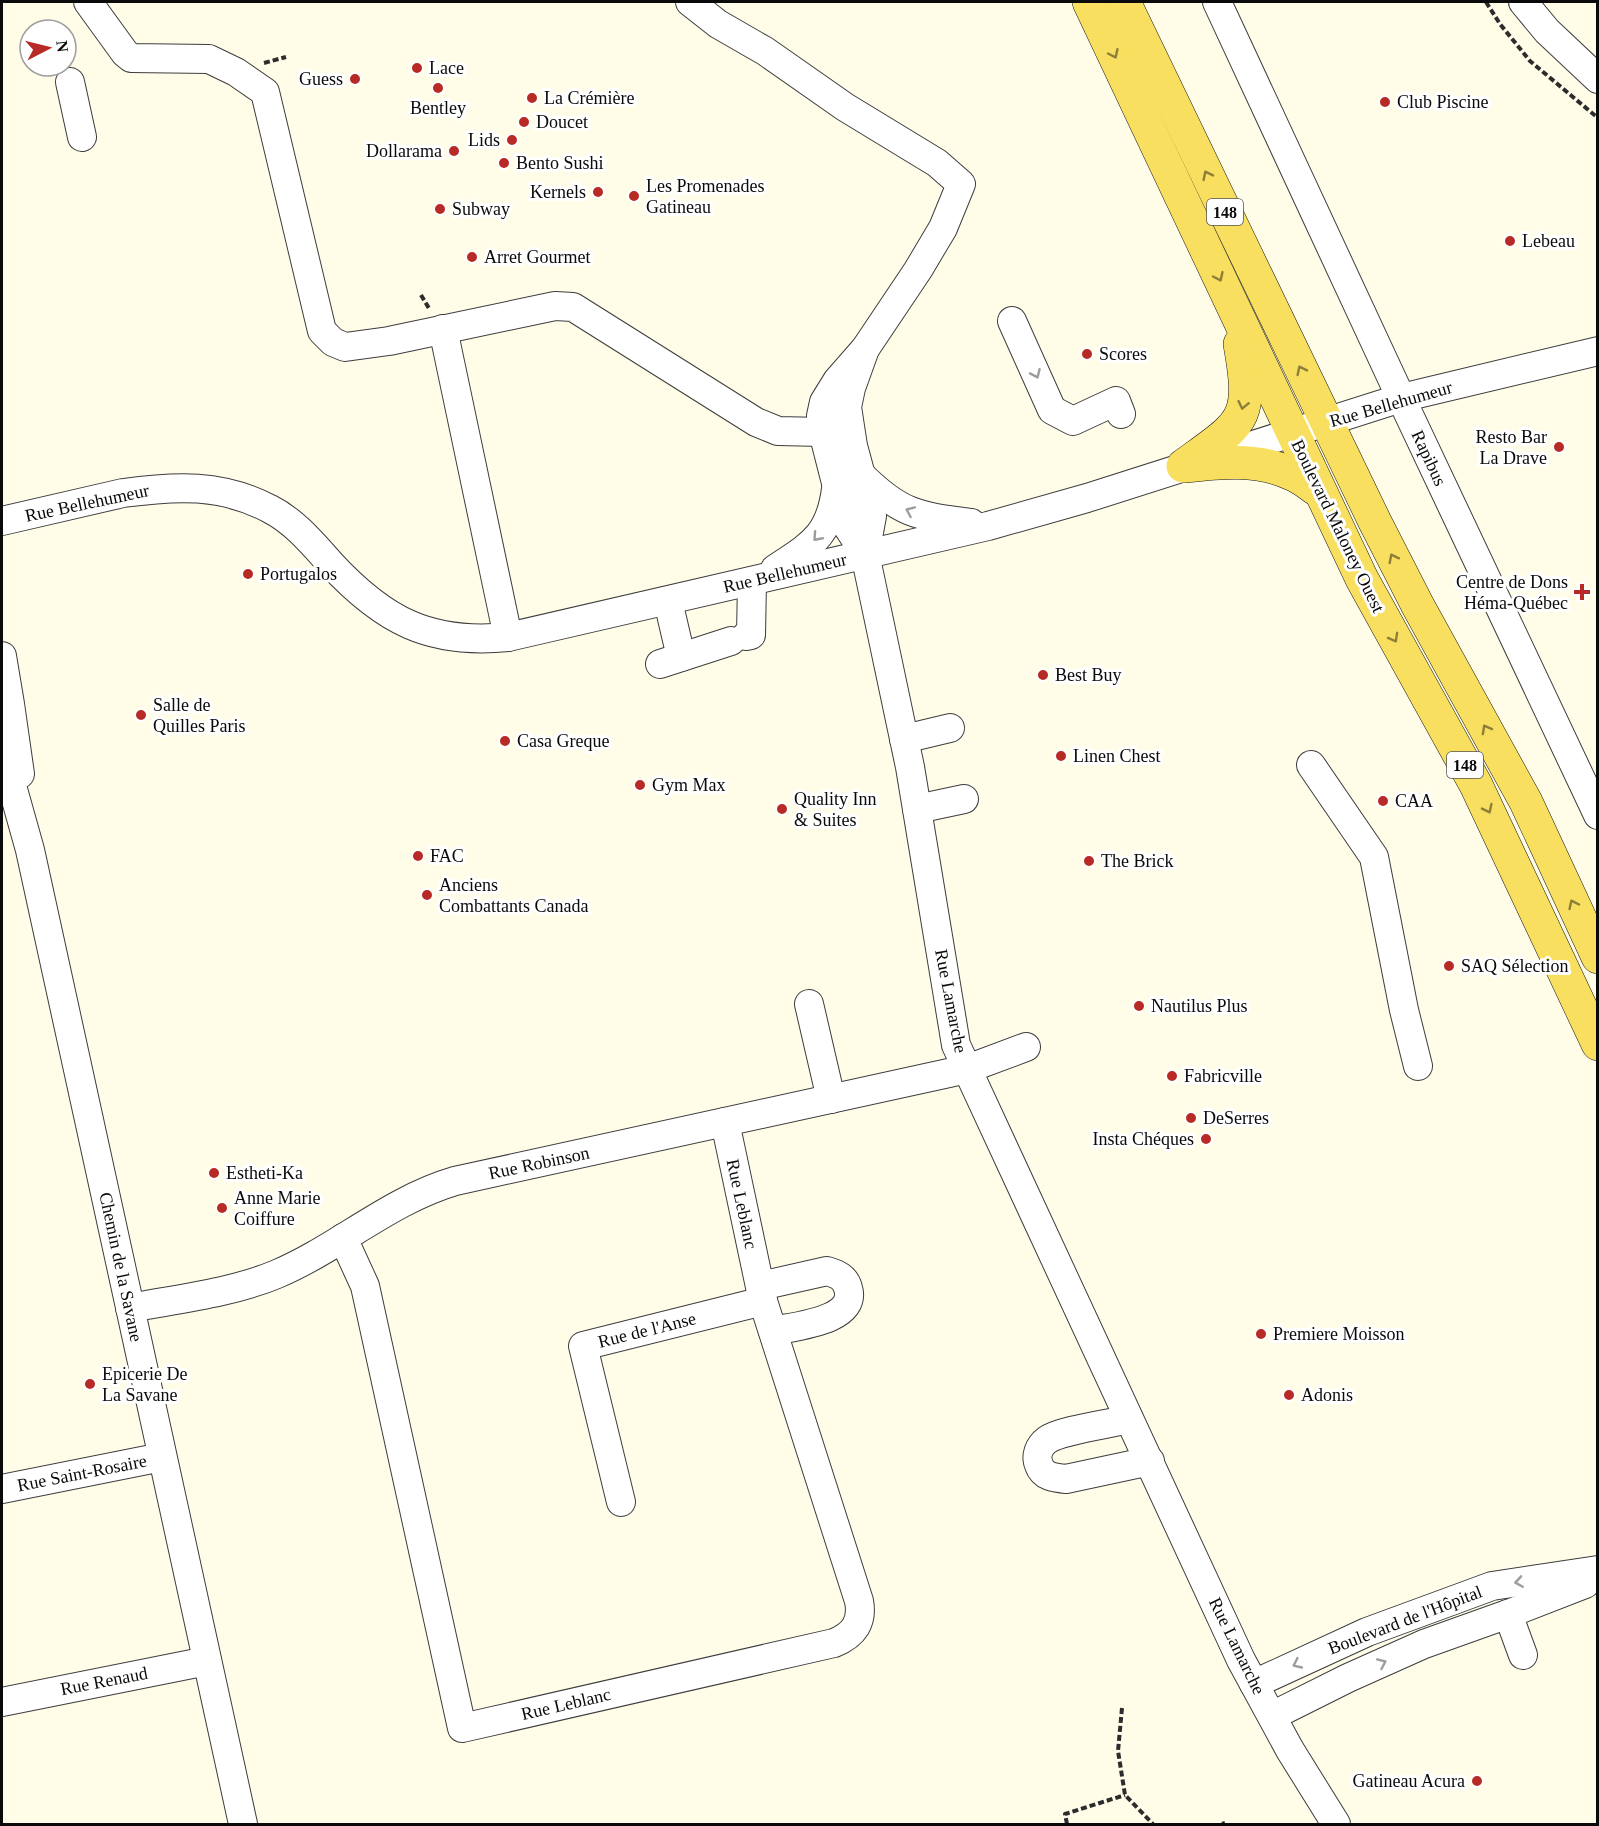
<svg xmlns="http://www.w3.org/2000/svg" width="1599" height="1826" font-family="'Times New Roman',serif">
	<style>
		.lines { fill: none; stroke-linecap: round; stroke-linejoin: round }
		.minor-casing { stroke: #3d3d3d; stroke-width: 30 }
		.major-casing { stroke: #1b1b1b; stroke-width: 34 }
		.path { stroke: #2c2c2c; stroke-width: 4; stroke-dasharray: 6 3; stroke-linecap: butt }
		.minor { stroke: #fff; stroke-width: 28 }
		.major { stroke: #f8df5f; stroke-width: 33 }
		.oneway { stroke: #8d7f39 }
		.oneway2 { stroke: #9d9d9d }
		.poi-dot { fill: #b82a25; stroke: #fff; stroke-width: 2 }
		.labels { text-anchor: middle; stroke-width: 6; stroke-linejoin: round; paint-order: stroke }
		.shield { fill: #fff; stroke: #545454; stroke-width: 1.5 }
		.shield-label { font-size: 16px; font-weight: bold; fill: #0a0a0a }
		.poi-label { font-size: 18px; fill: #0a0a0a; stroke: #fff; text-anchor: start }
		.street-label { font-size: 18px; fill: #0a0a0a; stroke: #fff }
	</style>
	<rect width="100%" height="100%" fill="#fffce8"/>
	<g class="lines">
		<defs>
			<g id="minor">
				<path d="M88,2L125,53L131,58L209,59L236,72L265,92L322,331L333,342L345,347L389,341L555,306L573,307L756,422L778,431L823,432L849,430"/>
				<path d="M690,2L718,24L765,51L845,107L937,163L961,184L943,228L918,270L865,349L837,381L824,402L821,416L823,432L847,526L865,554"/>
				<path d="M1217,2L1401,398L1598,815"/>
				<path d="M1523,2L1547,31L1598,79"/>
				<path d="M70,82L82,137"/>
				<path d="M1012,321L1052,410L1073,421L1116,401L1121,414"/>
				<path d="M443,329L508,637"/>
				<path d="M865,349L851,388L847,407L853,446L872,516L865,554L910,767L956,1045L1241,1660L1290,1750L1336,1824"/>
				<path d="M860,474C900,514 917,516 971,523"/>
				<path d="M2,521L123,493C175,486 221,483 270,509C294,521 313,544 331,564C383,620 429,645 508,637L988,526L1087,498L1401,398L1598,351"/>
				<path d="M775,569C811,545 830,536 836,489"/>
				<path d="M668,601L681,657"/>
				<path d="M746,636L751,635L752,581"/>
				<path d="M2,656L10,704L20,774"/>
				<path d="M660,664L731,641"/>
				<path d="M904,739L950,728"/>
				<path d="M2,750L30,850L243,1824"/>
				<path d="M1311,765L1374,857L1404,1010L1418,1066"/>
				<path d="M917,809L964,799"/>
				<path d="M809,1004L831,1099"/>
				<path d="M343,1238L365,1286L462,1728L834,1643C854,1635 863,1622 859,1601L763,1301L725,1122"/>
				<path d="M760,1286L827,1271C837,1274 845,1277 848,1288C858,1321 795,1326 773,1331"/>
				<path d="M130,1308C177,1299 232,1293 277,1274C338,1248 390,1200 455,1181L967,1069L1026,1047"/>
				<path d="M1129,1419C1110,1424 1061,1430 1047,1440C1039,1446 1035,1456 1039,1465C1043,1477 1055,1478 1066,1479L1150,1461"/>
				<path d="M2,1489L162,1457"/>
				<path d="M621,1502L583,1346L763,1301"/>
				<path d="M1508,1614L1523,1655"/>
				<path d="M1254,1684L1367,1632L1492,1586L1598,1570"/>
				<path d="M2,1702L207,1661"/>
				<path d="M1272,1716L1348,1678L1424,1644L1508,1614L1585,1584"/>
			</g>
			<g id="major">
				<path d="M1089,2L1362,579L1476,785L1598,1044"/>
				<path d="M1124,2L1375,522L1418,606L1526,802L1598,957"/>
				<path d="M1183,466C1243,422 1254,422 1240,344"/>
				<path d="M1185,466C1221,462 1258,458 1292,474C1302,478 1311,486 1320,492"/>
			</g>
		</defs>
		<use href="#minor" class="minor-casing"/>
		<use href="#major" class="major-casing"/>
		<g class="path">
			<path d="M1486,2L1500,24L1530,61L1598,118"/>
			<path d="M264,63L286,57"/>
			<path d="M421,295L430,310"/>
			<path d="M1122,1708L1118,1751L1125,1795L1153,1824"/>
			<path d="M1067,1824L1065,1814L1125,1795"/>
			<path d="M1222,1824L1225,1823"/>
		</g>
		<use href="#minor" class="minor"/>
		<use href="#major" class="major"/>
	</g>
	<defs><path id="oneway-chevron" d="M-2-3.5L2.5 0L-2 3.5" fill="none" stroke-width="1.6" stroke-linecap="round" stroke-linejoin="round" transform="scale(1.5)"/></defs>
	<g class="oneway">
		<use href="#oneway-chevron" transform="translate(1114 54) rotate(65)"/>
		<use href="#oneway-chevron" transform="translate(1207 175) rotate(-116)"/>
		<use href="#oneway-chevron" transform="translate(1219 277) rotate(65)"/>
		<use href="#oneway-chevron" transform="translate(1301 370) rotate(-116)"/>
		<use href="#oneway-chevron" transform="translate(1243 405) rotate(102)"/>
		<use href="#oneway-chevron" transform="translate(1393 558) rotate(-117)"/>
		<use href="#oneway-chevron" transform="translate(1394 638) rotate(61)"/>
		<use href="#oneway-chevron" transform="translate(1486 729) rotate(-119)"/>
		<use href="#oneway-chevron" transform="translate(1488 809) rotate(64)"/>
		<use href="#oneway-chevron" transform="translate(1573 904) rotate(-115)"/>
	</g>
	<g class="oneway2">
		<use href="#oneway-chevron" transform="translate(1036 374) rotate(66)"/>
		<use href="#oneway-chevron" transform="translate(910 511) rotate(-156)"/>
		<use href="#oneway-chevron" transform="translate(817 537) rotate(132)"/>
		<use href="#oneway-chevron" transform="translate(1519 1582) rotate(171)"/>
		<use href="#oneway-chevron" transform="translate(1382 1663) rotate(-24)"/>
		<use href="#oneway-chevron" transform="translate(1297 1664) rotate(155)"/>
	</g>
	<g class="poi-dot">
		<circle cx="417" cy="68" r="6"/>
		<circle cx="355" cy="79" r="6"/>
		<circle cx="438" cy="88" r="6"/>
		<circle cx="532" cy="98" r="6"/>
		<circle cx="1385" cy="102" r="6"/>
		<circle cx="524" cy="122" r="6"/>
		<circle cx="512" cy="140" r="6"/>
		<circle cx="454" cy="151" r="6"/>
		<circle cx="504" cy="163" r="6"/>
		<circle cx="598" cy="192" r="6"/>
		<circle cx="634" cy="196" r="6"/>
		<circle cx="440" cy="209" r="6"/>
		<circle cx="1510" cy="241" r="6"/>
		<circle cx="472" cy="257" r="6"/>
		<circle cx="1087" cy="354" r="6"/>
		<circle cx="1559" cy="447" r="6"/>
		<circle cx="248" cy="574" r="6"/>
		<path d="M1579 583h6v6h6v6h-6v6h-6v-6h-6v-6h6z"/>
		<circle cx="1043" cy="675" r="6"/>
		<circle cx="141" cy="715" r="6"/>
		<circle cx="505" cy="741" r="6"/>
		<circle cx="1061" cy="756" r="6"/>
		<circle cx="640" cy="785" r="6"/>
		<circle cx="1383" cy="801" r="6"/>
		<circle cx="782" cy="809" r="6"/>
		<circle cx="418" cy="856" r="6"/>
		<circle cx="1089" cy="861" r="6"/>
		<circle cx="427" cy="895" r="6"/>
		<circle cx="1449" cy="966" r="6"/>
		<circle cx="1139" cy="1006" r="6"/>
		<circle cx="1172" cy="1076" r="6"/>
		<circle cx="1191" cy="1118" r="6"/>
		<circle cx="1206" cy="1139" r="6"/>
		<circle cx="214" cy="1173" r="6"/>
		<circle cx="222" cy="1208" r="6"/>
		<circle cx="1261" cy="1334" r="6"/>
		<circle cx="90" cy="1384" r="6"/>
		<circle cx="1289" cy="1395" r="6"/>
		<circle cx="1477" cy="1781" r="6"/>
	</g>
	<g class="labels">
		<g class="shield">
			<rect x="1207" y="199" width="36" height="26" rx="4.5"/>
			<rect x="1447" y="752" width="36" height="26" rx="4.5"/>
		</g>
		<g class="shield-label">
			<text x="1225" y="218">148</text>
			<text x="1465" y="771">148</text>
		</g>
		<g class="poi-label">
			<text x="429" y="74">Lace</text>
			<text x="343" y="85" text-anchor="end">Guess</text>
			<text x="544" y="104">La Crémière</text>
			<text x="1397" y="108">Club Piscine</text>
			<text x="438" y="114" text-anchor="middle">Bentley</text>
			<text x="536" y="128">Doucet</text>
			<text x="500" y="146" text-anchor="end">Lids</text>
			<text x="442" y="157" text-anchor="end">Dollarama</text>
			<text x="516" y="169">Bento Sushi</text>
			<text x="646" y="192">Les Promenades<tspan x="646" dy="21">Gatineau</tspan></text>
			<text x="586" y="198" text-anchor="end">Kernels</text>
			<text x="452" y="215">Subway</text>
			<text x="1522" y="247">Lebeau</text>
			<text x="484" y="263">Arret Gourmet</text>
			<text x="1099" y="360">Scores</text>
			<text x="1547" y="443" text-anchor="end">Resto Bar<tspan x="1547" dy="21">La Drave</tspan></text>
			<text x="260" y="580">Portugalos</text>
			<text x="1568" y="588" text-anchor="end">Centre de Dons<tspan x="1568" dy="21">Héma-Québec</tspan></text>
			<text x="1055" y="681">Best Buy</text>
			<text x="153" y="711">Salle de<tspan x="153" dy="21">Quilles Paris</tspan></text>
			<text x="517" y="747">Casa Greque</text>
			<text x="1073" y="762">Linen Chest</text>
			<text x="652" y="791">Gym Max</text>
			<text x="794" y="805">Quality Inn<tspan x="794" dy="21">&amp; Suites</tspan></text>
			<text x="1395" y="807">CAA</text>
			<text x="430" y="862">FAC</text>
			<text x="1101" y="867">The Brick</text>
			<text x="439" y="891">Anciens<tspan x="439" dy="21">Combattants Canada</tspan></text>
			<text x="1461" y="972">SAQ Sélection</text>
			<text x="1151" y="1012">Nautilus Plus</text>
			<text x="1184" y="1082">Fabricville</text>
			<text x="1203" y="1124">DeSerres</text>
			<text x="1194" y="1145" text-anchor="end">Insta Chéques</text>
			<text x="226" y="1179">Estheti-Ka</text>
			<text x="234" y="1204">Anne Marie<tspan x="234" dy="21">Coiffure</tspan></text>
			<text x="1273" y="1340">Premiere Moisson</text>
			<text x="102" y="1380">Epicerie De<tspan x="102" dy="21">La Savane</tspan></text>
			<text x="1301" y="1401">Adonis</text>
			<text x="1465" y="1787" text-anchor="end">Gatineau Acura</text>
		</g>
		<g class="street-label">
			<text transform="translate(1391 404) rotate(-16)" y="6">Rue Bellehumeur</text>
			<text transform="translate(1429 458) rotate(65)" y="6">Rapibus</text>
			<text transform="translate(87 503) rotate(-12)" y="6">Rue Bellehumeur</text>
			<text transform="translate(1338 526) rotate(64)" y="6">Boulevard Maloney Ouest</text>
			<text transform="translate(785 573) rotate(-13)" y="6">Rue Bellehumeur</text>
			<text transform="translate(951 1001) rotate(79)" y="6">Rue Lamarche</text>
			<text transform="translate(539 1163) rotate(-12)" y="6">Rue Robinson</text>
			<text transform="translate(742 1204) rotate(78)" y="6">Rue Leblanc</text>
			<text transform="translate(121 1267) rotate(78)" y="6">Chemin de la Savane</text>
			<text transform="translate(647 1330) rotate(-14)" y="6">Rue de l'Anse</text>
			<text transform="translate(82 1473) rotate(-11)" y="6">Rue Saint-Rosaire</text>
			<text transform="translate(1405 1620) rotate(-21)" y="6">Boulevard de l'Hôpital</text>
			<text transform="translate(1237 1646) rotate(64)" y="6">Rue Lamarche</text>
			<text transform="translate(104 1681) rotate(-11)" y="6">Rue Renaud</text>
			<text transform="translate(566 1704) rotate(-13)" y="6">Rue Leblanc</text>
		</g>
	</g>
	<rect width="1599" height="1826" fill="none" stroke="#0a0a0a" stroke-width="6"/>
	<g transform="translate(48 48) rotate(83)"><circle r="28" fill="#ffffff" stroke="#9d9d9d" stroke-width="1.5"/>
	<path d="M0-4.5L10 22L0 15L-10 22Z" fill="#b82a25"/>
	<text y="-9" font-size="16" font-weight="bold" text-anchor="middle" fill="#0a0a0a">N</text>
	</g>
</svg>
